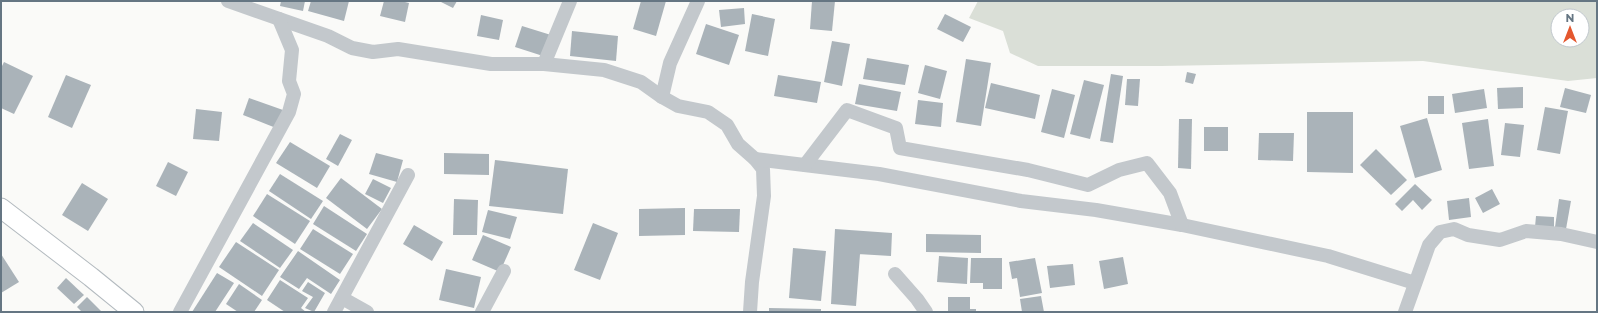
<svg xmlns="http://www.w3.org/2000/svg" width="1598" height="313" font-family="Montserrat,sans-serif">
	<style>
		.green { fill: #dadfd7; fill-rule: evenodd }
		.building { fill: #aab3b9 }
		.lines { fill: none; stroke-linecap: round; stroke-linejoin: round }
		.secondary-casing { stroke: #b3babf; stroke-width: 21 }
		.street { stroke: #c3c8cc; stroke-width: 14 }
		.secondary { stroke: #fff; stroke-width: 19 }
	</style>
	<rect width="100%" height="100%" fill="#fafaf8"/>
	<path class="green" d="M978,1H1597V78L1568,81L1423,61L1161,66H1038L1010,53L1003,31L969,18ZM1558,16H1582V40H1558Z"/>
	<g class="building">
		<path d="M281,1H305L303,11L280,6Z"/>
		<path d="M311,1H349L344,21L308,11Z"/>
		<path d="M384,1H401L409,3L405,22L380,16Z"/>
		<path d="M439,1H457L453,8Z"/>
		<path d="M641,1H666L656,36L633,29Z"/>
		<path d="M812,1H835L832,31L810,29Z"/>
		<path d="M744,8L745,24L721,27L719,10Z"/>
		<path d="M752,14L775,19L768,56L745,51Z"/>
		<path d="M945,14L971,27L963,42L937,29Z"/>
		<path d="M481,15L503,20L499,40L477,36Z"/>
		<path d="M706,24L739,35L729,65L696,54Z"/>
		<path d="M522,26L551,35L543,56L515,47Z"/>
		<path d="M572,31L618,36L616,61L570,56Z"/>
		<path d="M832,41L850,44L842,86L824,82Z"/>
		<path d="M867,58L909,65L905,85L863,79Z"/>
		<path d="M966,59L991,63L981,126L956,122Z"/>
		<path d="M4,62L33,76L14,114L1,108V68Z"/>
		<path d="M925,65L947,71L940,99L918,93Z"/>
		<path d="M1187,72L1196,74L1193,84L1185,82Z"/>
		<path d="M1111,74L1123,76L1113,143L1100,141Z"/>
		<path d="M66,75L91,85L72,128L48,117Z"/>
		<path d="M778,75L821,82L817,103L774,96Z"/>
		<path d="M1127,79H1140L1138,106L1125,105Z"/>
		<path d="M1084,80L1104,85L1090,139L1070,134Z"/>
		<path d="M991,83L1040,95L1035,119L985,108Z"/>
		<path d="M859,84L901,92L897,111L855,104Z"/>
		<path d="M1523,87V108L1498,109L1497,88Z"/>
		<path d="M1565,88L1591,95L1586,113L1560,107Z"/>
		<path d="M1052,89L1075,95L1064,138L1041,132Z"/>
		<path d="M1484,89L1487,108L1455,113L1452,94Z"/>
		<rect x="1428" y="96" width="16" height="18"/>
		<path d="M249,98L283,110L276,128L243,115Z"/>
		<path d="M918,100L943,103L941,127L915,124Z"/>
		<path d="M1545,107L1568,111L1560,154L1537,150Z"/>
		<path d="M196,109L222,112L219,141L193,139Z"/>
		<path d="M1307,112H1353V173L1307,172Z"/>
		<path d="M1427,118L1442,170L1415,178L1400,126Z"/>
		<path d="M1179,119H1192L1191,169L1178,168Z"/>
		<path d="M1488,119L1494,166L1469,169L1462,123Z"/>
		<path d="M1505,123L1524,125L1520,157L1501,155Z"/>
		<rect x="1204" y="127" width="24" height="24"/>
		<path d="M1259,133H1294L1293,161L1258,160Z"/>
		<path d="M340,134L352,140L338,166L326,159Z"/>
		<path d="M290,142L330,166L317,188L276,163Z"/>
		<path d="M1376,149L1407,180L1391,195L1360,165Z"/>
		<path d="M376,153L403,160L397,182L369,174Z"/>
		<path d="M444,153L489,154V175L444,174Z"/>
		<path d="M495,160L568,169L563,214L489,206Z"/>
		<path d="M168,162L188,172L176,196L156,186Z"/>
		<path d="M280,174L323,201L311,219L269,191Z"/>
		<path d="M341,178L382,209L367,229L326,198Z"/>
		<path d="M373,179L391,188L383,203L365,194Z"/>
		<path d="M82,183L108,199L88,231L62,215Z"/>
		<path d="M1415,184L1432,200L1422,210L1413,200L1402,211L1395,204Z"/>
		<path d="M1492,189L1500,204L1483,213L1475,198Z"/>
		<path d="M267,194L310,221L295,244L253,216Z"/>
		<path d="M1469,198L1471,217L1449,220L1447,201Z"/>
		<path d="M454,199L478,200L477,235H453Z"/>
		<path d="M1559,199L1571,201L1566,229L1555,227Z"/>
		<path d="M324,206L367,234L356,251L313,224Z"/>
		<path d="M685,208V235L639,236V209Z"/>
		<path d="M694,209H740L739,232L693,231Z"/>
		<path d="M488,210L517,217L510,239L482,232Z"/>
		<path d="M1536,216L1554,217V229L1535,227Z"/>
		<path d="M253,223L293,250L280,268L240,241Z"/>
		<path d="M593,223L618,233L600,280L574,270Z"/>
		<path d="M414,225L443,242L432,261L403,244Z"/>
		<path d="M313,229L353,254L340,274L300,249Z"/>
		<path d="M835,229L892,233L891,256L841,253L860,254L856,306L831,304Z"/>
		<path d="M926,234L981,235V253L926,252Z"/>
		<path d="M483,235L511,247L500,272L472,260Z"/>
		<path d="M236,242L279,270L262,296L219,267Z"/>
		<path d="M793,248L826,251L821,301L789,298Z"/>
		<path d="M298,251L340,280L331,294L307,278L299,289L280,277Z"/>
		<path d="M1,254L19,282L1,293Z"/>
		<path d="M939,256L968,258L967,284L937,282Z"/>
		<path d="M1123,257L1128,284L1104,289L1099,261Z"/>
		<path d="M971,258H1002V289H983V283H970Z"/>
		<path d="M1035,258L1042,293L1020,297L1017,278L1012,279L1009,262Z"/>
		<path d="M1073,264L1075,285L1050,288L1047,266Z"/>
		<path d="M446,269L481,277L474,308L439,300Z"/>
		<path d="M217,273L234,283L215,312H192Z"/>
		<path d="M66,278L84,295L74,304L57,288Z"/>
		<path d="M280,280L308,298L301,308L306,312H285L267,300Z"/>
		<path d="M308,282L325,293L314,312L305,308L313,297L302,291Z"/>
		<path d="M239,284L262,300L254,312H238L226,304Z"/>
		<path d="M1041,296L1044,312H1022L1020,299Z"/>
		<path d="M87,297L102,312H82L77,307Z"/>
		<path d="M948,297H970V309H976V312H948Z"/>
		<path d="M769,308L821,309V312H769Z"/>
	</g>
	<g class="lines">
		<defs>
			<path id="secondary" d="M1,208L91,277L134,312"/>
		</defs>
		<use href="#secondary" class="secondary-casing"/>
		<g class="street">
			<path d="M228,1L328,36L352,48L373,52L398,49L491,64H544L604,70L641,82L662,97L678,106L708,112L727,125L738,144L755,159L763,169L764,196L752,282L750,312"/>
			<path d="M544,64L570,1"/>
			<path d="M662,97L670,63L698,1"/>
			<path d="M755,159L879,174L1021,201L1096,210L1182,225L1328,256L1415,283"/>
			<path d="M805,165L847,110L896,128L900,148L1028,170L1088,185L1119,170L1147,163L1170,193L1182,225"/>
			<path d="M895,274L917,299L926,312"/>
			<path d="M342,298L367,312"/>
			<path d="M180,312L289,112L294,94L289,81L292,50L279,19"/>
			<path d="M334,312L408,175"/>
			<path d="M482,312L504,271"/>
			<path d="M1405,312L1429,245L1440,232L1454,229L1468,235L1500,240L1526,231L1561,234L1597,242"/>
		</g>
		<use href="#secondary" class="secondary"/>
	</g>
	<rect width="1598" height="313" fill="none" stroke="#657683" stroke-width="4"/>
	<g transform="translate(1570 28)"><circle r="19" fill="#ffffff" stroke="#c1c8cd"/>
	<path d="M0-3L7 15L0 10L-7 15Z" fill="#e4572e"/>
	<text y="-6" font-size="11" font-weight="bold" text-anchor="middle" fill="#657683">N</text>
	</g>
</svg>
